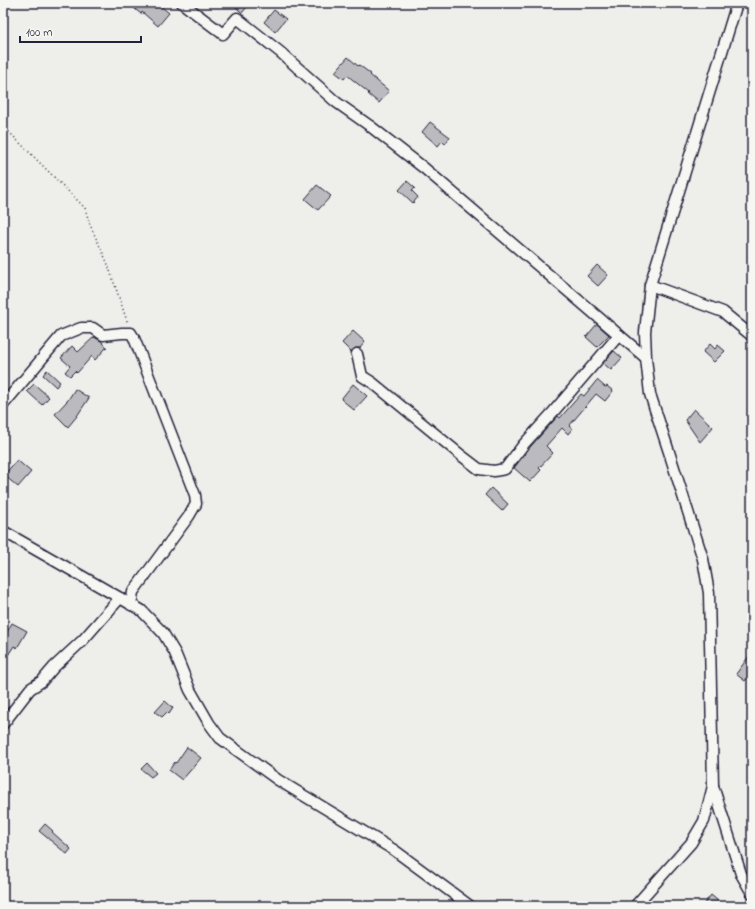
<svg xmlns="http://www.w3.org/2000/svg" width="755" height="909" font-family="'Indie Flower',sans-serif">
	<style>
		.building { fill: #bbbbbf; stroke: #22223b }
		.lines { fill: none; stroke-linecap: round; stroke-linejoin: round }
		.minor-casing { stroke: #22223b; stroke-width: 13 }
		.path { stroke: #22223b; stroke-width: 1.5; stroke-dasharray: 1 3; stroke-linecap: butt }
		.minor { stroke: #f6f6f2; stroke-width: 10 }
	</style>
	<rect width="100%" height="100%" fill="#eeeeeb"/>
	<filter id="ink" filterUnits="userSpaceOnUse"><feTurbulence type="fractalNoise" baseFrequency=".025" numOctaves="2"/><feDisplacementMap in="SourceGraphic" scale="8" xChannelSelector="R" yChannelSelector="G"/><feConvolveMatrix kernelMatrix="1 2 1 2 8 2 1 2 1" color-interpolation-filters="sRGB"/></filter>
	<g filter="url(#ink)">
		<g class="building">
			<path d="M128,3H157L169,13L158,26L142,12L141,14Z"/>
			<path d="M240,3H243L247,7L242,13L236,7Z"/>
			<path d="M274,10L286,19L275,32L264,22Z"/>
			<path d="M348,57L358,66L359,65L371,74L370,75L389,91L379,103L368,94L369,93L347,75L344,79L335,72Z"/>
			<path d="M430,122L450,137L445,144L442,141L438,146L422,132Z"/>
			<path d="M407,181L415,188L412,191L418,197L413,203L399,190Z"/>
			<path d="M317,185L331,196L318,210L305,199Z"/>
			<path d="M597,265L608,275L598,286L587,276Z"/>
			<path d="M597,324L609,335L597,347L586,337Z"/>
			<path d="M353,331L365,342L360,348H355L351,352L342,343Z"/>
			<path d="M94,337L101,341L107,347L95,360L92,356L77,373L75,371L70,376L65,372L70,366L61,358L72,346L78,352Z"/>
			<path d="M710,344L715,349L718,345L725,351L714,362L703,352Z"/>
			<path d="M614,351L622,358L611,370L603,363Z"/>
			<path d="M47,370L60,382L56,387L43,375Z"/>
			<path d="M597,380L605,387L607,386L613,391L605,401L596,394L569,426L572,429L568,434L562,428L546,446L553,453L539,468L541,470L530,482L514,468L531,446L558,416L560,418L581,394L584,396Z"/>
			<path d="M34,384L49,397L42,405L27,391Z"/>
			<path d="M353,384L367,396L354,410L341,399Z"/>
			<path d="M75,389L89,398L77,416L68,427L55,414L68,400Z"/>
			<path d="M694,409L713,427L700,442L685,420Z"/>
			<path d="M17,460L31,472L18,487L4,475Z"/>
			<path d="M491,488L508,504L502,511L485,495Z"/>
			<path d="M12,623L27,631L17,648L14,646L8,655L3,652V639Z"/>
			<path d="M752,652V672L745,681L736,674Z"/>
			<path d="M165,701L173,708L169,714L167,712L162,717L155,712Z"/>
			<path d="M187,747L201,758L182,780L169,770L175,762L176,763Z"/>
			<path d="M147,763L156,773L151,777L141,769Z"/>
			<path d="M45,824L53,831L52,832L71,849L67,854L39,831Z"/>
			<path d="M711,895L724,906H702Z"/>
		</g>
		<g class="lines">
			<defs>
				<g id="minor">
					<path d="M182,3L223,34L237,18L280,52L336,102L370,126L424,168L646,358"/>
					<path d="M650,285L723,312L752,336"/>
					<path d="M357,354L362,376L373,383L462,456L479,469L494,471L505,469L524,444L554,411L619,335"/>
					<path d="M3,405L61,336L81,328H93L103,335L122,333H131L134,338L195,495L196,504L189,516L133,592L131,605"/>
					<path d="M3,531L141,610L163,633L175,653L190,690L209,723L220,738L278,780L394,850L470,906"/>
					<path d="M3,724L30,689L42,681L54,667L83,640L120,598"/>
					<path d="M713,786L741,874L752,893"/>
					<path d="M635,906L691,843L704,821L713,786L709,593L703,559L670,455L650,394L646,358L645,332L650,285L737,3"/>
				</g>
			</defs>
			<use href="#minor" class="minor-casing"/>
			<path class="path" d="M3,126L85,208L90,225L107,262L128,324"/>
			<use href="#minor" class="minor"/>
		</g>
	</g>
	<rect width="755" height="909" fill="none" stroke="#f6f6f2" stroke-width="16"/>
	<rect x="8" y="8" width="739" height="893" fill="none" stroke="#22223b" stroke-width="1.5" filter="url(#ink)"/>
	<path d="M20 36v6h121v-6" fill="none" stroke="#22223b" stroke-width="2"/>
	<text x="26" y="36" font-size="12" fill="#22223b" stroke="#f6f6f2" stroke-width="3" paint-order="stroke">100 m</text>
</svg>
